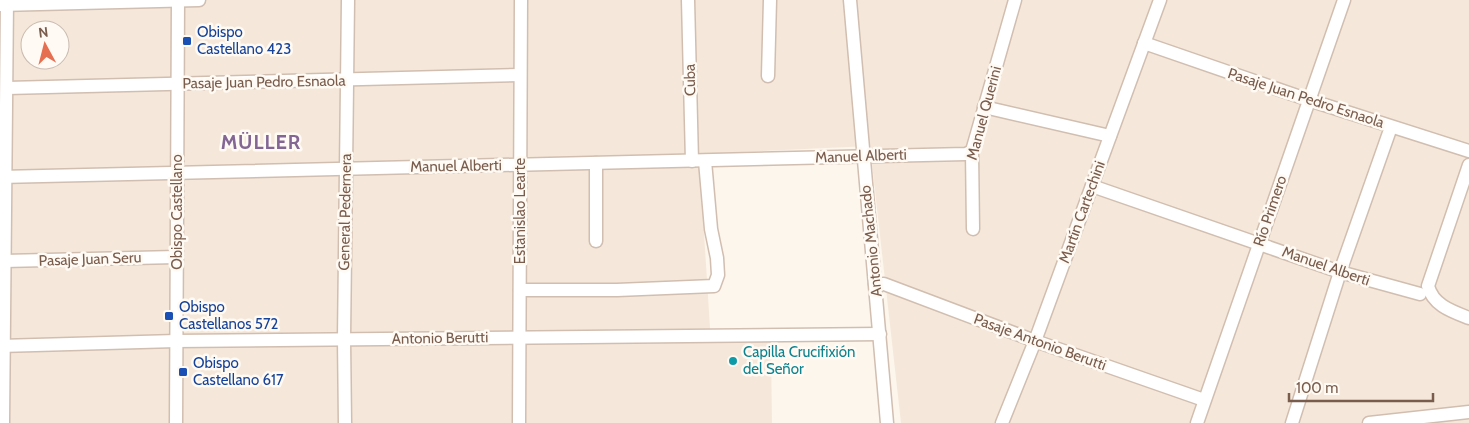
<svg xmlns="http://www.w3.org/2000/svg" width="1469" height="423" font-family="Cabin,sans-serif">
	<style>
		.residential { fill: #f5e8da; fill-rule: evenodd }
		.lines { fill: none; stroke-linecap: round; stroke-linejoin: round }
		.minor-casing { stroke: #d1beb0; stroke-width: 15 }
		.minor { stroke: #fff; stroke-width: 12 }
		.transit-dot { fill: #1a4fb4; stroke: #fffaf3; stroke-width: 2 }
		.culture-dot { fill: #0f9aa8; stroke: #fffaf3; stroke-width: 2 }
		.labels { text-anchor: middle; stroke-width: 5; stroke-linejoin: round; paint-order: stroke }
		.transit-label { font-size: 15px; fill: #164399; stroke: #fffaf3; text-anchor: start }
		.street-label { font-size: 15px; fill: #7a5c4d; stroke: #fffaf3 }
		.culture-label { font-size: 15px; fill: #0d838f; stroke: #fffaf3; text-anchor: start }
		.district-label { font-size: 20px; font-weight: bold; letter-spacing: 1px; fill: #846695; stroke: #fffaf3 }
	</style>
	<rect width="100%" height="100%" fill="#fdf6ec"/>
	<path class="residential" d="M0,0H1469V423H901L870,146L699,154L711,343L771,342L772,423H0ZM30,30H60V60H30Z"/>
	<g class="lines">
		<defs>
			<g id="minor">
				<path d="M688,0L692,161"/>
				<path d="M850,0L887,423"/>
				<path d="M0,5L199,0"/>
				<path d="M1144,43L1309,100L1469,151"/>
				<path d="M768,76L770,0"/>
				<path d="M7,88L520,75"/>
				<path d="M984,107L1110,136"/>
				<path d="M1469,165L1428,286C1433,305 1451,311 1469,318"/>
				<path d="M0,177L966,154L972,151"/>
				<path d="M1092,186L1340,272L1420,294"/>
				<path d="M973,229L972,151L1015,0"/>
				<path d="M596,241V163"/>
				<path d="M4,261L176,257"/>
				<path d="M875,284H884L1035,341L1204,400"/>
				<path d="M520,290H617L714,286L718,275L717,258L711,229L705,161"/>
				<path d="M0,346L176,341L880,334"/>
				<path d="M3,423L7,0"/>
				<path d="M176,423L178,0"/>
				<path d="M345,423L344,339L348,0"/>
				<path d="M519,423L521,0"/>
				<path d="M1002,423L1035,341L1160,0"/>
				<path d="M1197,423L1344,0"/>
				<path d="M1292,423L1340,272L1391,127"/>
				<path d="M1369,423L1469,412"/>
			</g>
		</defs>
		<use href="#minor" class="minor-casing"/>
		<use href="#minor" class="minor"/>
	</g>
	<g class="transit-dot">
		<rect x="182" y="36" width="10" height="10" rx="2.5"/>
		<rect x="164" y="311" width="10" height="10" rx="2.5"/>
		<rect x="178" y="367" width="10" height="10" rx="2.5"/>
	</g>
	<circle class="culture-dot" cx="733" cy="361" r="5"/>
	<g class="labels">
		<g class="transit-label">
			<text x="197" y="37">Obispo<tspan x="197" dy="17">Castellano 423</tspan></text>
			<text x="179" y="312">Obispo<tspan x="179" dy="17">Castellanos 572</tspan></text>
			<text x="193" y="368">Obispo<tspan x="193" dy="17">Castellano 617</tspan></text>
		</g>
		<g class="street-label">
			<text transform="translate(690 80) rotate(-91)" y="5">Cuba</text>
			<text transform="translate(264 82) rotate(-1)" y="5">Pasaje Juan Pedro Esnaola</text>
			<text transform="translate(1306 98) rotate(18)" y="5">Pasaje Juan Pedro Esnaola</text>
			<text transform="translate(984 113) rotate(-75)" y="5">Manuel Querini</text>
			<text transform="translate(861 156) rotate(-2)" y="5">Manuel Alberti</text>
			<text transform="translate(456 166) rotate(-1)" y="5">Manuel Alberti</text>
			<text transform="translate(520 211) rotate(-90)" y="5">Estanislao Learte</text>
			<text transform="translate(1270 211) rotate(-71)" y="5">Río Primero</text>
			<text transform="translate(177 212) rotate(-90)" y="5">Obispo Castellano</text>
			<text transform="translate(345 212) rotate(-89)" y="5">General Pedernera</text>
			<text transform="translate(1082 212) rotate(-70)" y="5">Martín Cartechini</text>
			<text transform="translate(871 241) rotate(-96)" y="5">Antonio Machado</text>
			<text transform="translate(90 259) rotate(-2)" y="5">Pasaje Juan Seru</text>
			<text transform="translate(1326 266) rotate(19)" y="5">Manuel Alberti</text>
			<text transform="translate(440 338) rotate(-1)" y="5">Antonio Berutti</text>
			<text transform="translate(1040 342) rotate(20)" y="5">Pasaje Antonio Berutti</text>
		</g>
		<g class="culture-label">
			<text x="743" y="357">Capilla Crucifixión<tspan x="743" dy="17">del Señor</tspan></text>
		</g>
		<g class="district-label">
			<text x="261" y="149">MÜLLER</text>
		</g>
	</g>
	<g transform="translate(45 45) rotate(353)"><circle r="24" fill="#fffaf3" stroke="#cabbb1"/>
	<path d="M0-4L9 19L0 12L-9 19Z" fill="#e76f51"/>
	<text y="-8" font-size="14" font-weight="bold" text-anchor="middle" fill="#7a5c4d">N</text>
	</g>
	<path d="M1289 393v8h144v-8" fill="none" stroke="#7a5c4d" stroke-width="2.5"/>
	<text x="1296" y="393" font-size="15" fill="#7a5c4d" stroke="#fffaf3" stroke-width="4" paint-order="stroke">100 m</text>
</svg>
